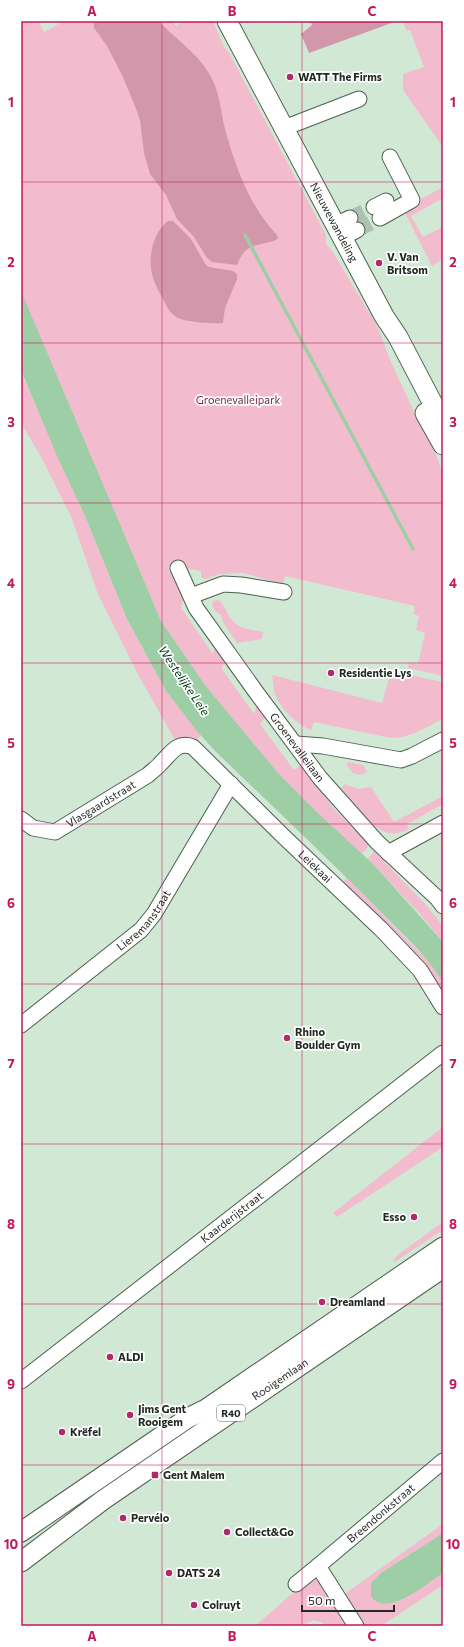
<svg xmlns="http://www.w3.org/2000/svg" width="464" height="1647" font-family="Commissioner,sans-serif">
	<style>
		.green { fill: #f3bcce }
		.forest { fill: #d397ac }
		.water { fill: #9dcea6 }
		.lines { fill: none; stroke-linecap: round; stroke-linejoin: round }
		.stream { stroke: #9dcea6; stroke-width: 3.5 }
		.minor-tunnel { stroke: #adc2b0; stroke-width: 15; stroke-dasharray: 15 8; stroke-linecap: butt }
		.minor-casing { stroke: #4c604f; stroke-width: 17 }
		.major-casing { stroke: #4c604f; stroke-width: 21 }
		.minor { stroke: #fff; stroke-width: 15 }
		.major { stroke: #fff; stroke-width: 19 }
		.grid { fill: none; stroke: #c2185b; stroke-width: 1; stroke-opacity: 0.55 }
		.poi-dot { fill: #b32a6b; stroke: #fff; stroke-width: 1.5 }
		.labels { text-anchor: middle; stroke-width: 3.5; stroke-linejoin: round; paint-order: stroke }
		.shield { fill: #fff; stroke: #646964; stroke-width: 1 }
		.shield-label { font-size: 10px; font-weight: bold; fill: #212922 }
		.poi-label { font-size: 11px; font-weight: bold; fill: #212922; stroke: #fff; text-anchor: start }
		.street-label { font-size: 11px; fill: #212922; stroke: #fff }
		.park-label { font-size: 11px; fill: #722a49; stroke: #fff }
		.water-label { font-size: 12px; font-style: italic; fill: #013c17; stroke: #fff }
		.neatline { fill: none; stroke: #c2185b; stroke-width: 1.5 }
		.grid-label { font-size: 13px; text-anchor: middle; font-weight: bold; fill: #c2185b }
	</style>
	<rect width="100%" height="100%" fill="#d0e8d4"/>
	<g class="green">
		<path d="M21,21H38L44,32L64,21H173L176,26L183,21H213L224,47L228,51L326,235V244L331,249L377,326L391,362L415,414L431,442L443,473V676L408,668L409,662L418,664L425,633L416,630L419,616L413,614L415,606L285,576L283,584L243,573L220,574L205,579L201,577V571L167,566L184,597L181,608L213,654L216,644L225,657L222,669L254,714L258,703L266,716L260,724L294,770L300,765L334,809L368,844V847L362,854L320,815L278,773L204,684L161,621L31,317L21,291Z"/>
		<path d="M403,21H443V147L403,90V74L424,67L410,30L407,31Z"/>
		<path d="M443,187V198L411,216L423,237L443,227V259L432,266L403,209Z"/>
		<path d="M21,372L84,514L127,619L166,691L201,736L195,740H175L136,671L98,594L72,519L40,455L21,423Z"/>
		<path d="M218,600C225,604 227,615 233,621C240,629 253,630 263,632L262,639L237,643L223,622L221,615L214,610L212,604L213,601Z"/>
		<path d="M391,671L443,682V719C427,727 410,738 391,738L314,722L311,730C296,724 279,708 274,691C273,686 273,680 272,675L382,703Z"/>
		<path d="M348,762L363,765L367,772L360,775L353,773L346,764Z"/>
		<path d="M345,784L359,789L371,787L394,822L443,796V804L407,824L409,829C402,833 394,835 385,832C371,827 351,800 341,788Z"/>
		<path d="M374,851L427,906L443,926V942L420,914L368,859Z"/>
		<path d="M347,878L434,967L443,982V995L342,883Z"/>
		<path d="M443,1127V1147L337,1217L333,1213Z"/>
		<path d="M443,1222V1230L393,1263L394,1259L399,1254Z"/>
		<path d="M443,1524V1533L381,1573L386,1604L398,1601L443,1573V1585L381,1626H362L343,1595Z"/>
		<path d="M311,1577L319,1579L348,1626H325L323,1623L314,1620L301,1626H255Z"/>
	</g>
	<g class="forest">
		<path d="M95,21H159C177,41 200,54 212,79C220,94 221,113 225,129C235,166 250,207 277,235L278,238C275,241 273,241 270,242C251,246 244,247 237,265L212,262L207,258L194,237L177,219L166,195L150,174L144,153L140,120L135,106L122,75L107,46L94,28V23Z"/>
		<path d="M311,21H397L309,53L301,34L312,25Z"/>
		<path d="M168,221H173L191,239L206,265L209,267L233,271L237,274V279L225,308L223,323C214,324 186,322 178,318C170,314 167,307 163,299C158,290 152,279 151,268C149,252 155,230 168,221Z"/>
	</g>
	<g class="water">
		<path d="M21,291L161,621L205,685L278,773L320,815L374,865L443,942V982C424,951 395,927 370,901C319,850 267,801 215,751L196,730L166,691L127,619L85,516L57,456L21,370Z"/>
		<path d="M443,1533V1573C429,1582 395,1611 378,1602C375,1601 373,1598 371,1596V1583L381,1573Z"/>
	</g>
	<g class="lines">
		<path class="stream" d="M245,235L413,549"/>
		<g class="minor-tunnel">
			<path d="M350,218L374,207"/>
			<path d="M357,230L380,218"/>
		</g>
		<defs>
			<g id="minor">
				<path d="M284,128L359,99"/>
				<path d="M374,207L386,201"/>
				<path d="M380,218L412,200L390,157"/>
				<path d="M335,225L350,218"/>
				<path d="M342,238L357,230"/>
				<path id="s1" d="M178,568L196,608L256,692L320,778L377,842L437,898L443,906"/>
				<path d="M191,596L223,584L241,585L284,592"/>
				<path d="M296,744L323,746L401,760L412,756L443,740"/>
				<path id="s2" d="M21,819L33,828L55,832L148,775C152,771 157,768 160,764C170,755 177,740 193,747L282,835L381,929L420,970L443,1007"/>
				<path d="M388,853L443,823"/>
				<path id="s3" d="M21,1025L141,930L154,914L231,784"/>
				<path id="s4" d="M21,1381L443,1053"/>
				<path d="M296,1584L318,1566"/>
				<path id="s5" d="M356,1626L318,1566L443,1461"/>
			</g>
			<g id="major">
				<path id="s6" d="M227,21L384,316L398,337L443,423"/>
				<path d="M425,413L443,445"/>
				<path d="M21,1532L188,1418L206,1409L443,1247"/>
				<path id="s7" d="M21,1562L103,1500L443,1268"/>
			</g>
		</defs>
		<use href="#minor" class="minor-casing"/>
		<use href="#major" class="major-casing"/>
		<use href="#minor" class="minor"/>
		<use href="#major" class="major"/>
	</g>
	<path class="grid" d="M162,21V1626M302,21V1626M21,182H443M21,343H443M21,503H443M21,663H443M21,824H443M21,984H443M21,1144H443M21,1304H443M21,1465H443"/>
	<g class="poi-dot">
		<circle cx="290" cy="77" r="4"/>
		<circle cx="379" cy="263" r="4"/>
		<circle cx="331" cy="673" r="4"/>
		<circle cx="287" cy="1038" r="4"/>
		<circle cx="414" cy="1217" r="4"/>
		<circle cx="322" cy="1302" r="4"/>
		<circle cx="110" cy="1357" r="4"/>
		<circle cx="130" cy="1415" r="4"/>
		<circle cx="62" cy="1432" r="4"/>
		<rect x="151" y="1471" width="8" height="8" rx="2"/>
		<circle cx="123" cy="1518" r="4"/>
		<circle cx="227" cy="1532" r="4"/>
		<circle cx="169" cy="1573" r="4"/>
		<circle cx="194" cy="1605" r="4"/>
	</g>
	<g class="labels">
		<rect class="shield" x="217" y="1405" width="28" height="16" rx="3"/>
		<g class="shield-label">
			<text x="231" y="1417">R40</text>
		</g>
		<g class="poi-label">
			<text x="298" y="81">WATT The Firms</text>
			<text x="387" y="261">V. Van<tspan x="387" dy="13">Britsom</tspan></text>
			<text x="339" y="677">Residentie Lys</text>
			<text x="295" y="1036">Rhino<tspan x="295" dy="13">Boulder Gym</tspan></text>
			<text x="406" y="1221" text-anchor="end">Esso</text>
			<text x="330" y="1306">Dreamland</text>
			<text x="118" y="1361">ALDI</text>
			<text x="138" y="1413">Jims Gent<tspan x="138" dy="13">Rooigem</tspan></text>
			<text x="70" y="1436">Krëfel</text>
			<text x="163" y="1479">Gent Malem</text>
			<text x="131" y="1522">Pervélo</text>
			<text x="235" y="1536">Collect&amp;Go</text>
			<text x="177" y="1577">DATS 24</text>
			<text x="202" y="1609">Colruyt</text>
		</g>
		<g class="street-label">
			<text dy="4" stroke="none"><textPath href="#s6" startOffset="228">Nieuwewandeling</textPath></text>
			<text dy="4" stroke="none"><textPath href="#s1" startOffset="216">Groenevalleilaan</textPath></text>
			<text dy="4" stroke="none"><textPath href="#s2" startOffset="91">Vlasgaardstraat</textPath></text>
			<text dy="4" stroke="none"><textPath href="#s2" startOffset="374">Leiekaai</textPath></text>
			<text dy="4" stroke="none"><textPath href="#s3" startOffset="162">Lieremanstraat</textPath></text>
			<text dy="4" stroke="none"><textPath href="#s4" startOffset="267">Kaarderijstraat</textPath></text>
			<text dy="4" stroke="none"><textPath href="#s7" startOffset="317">Rooigemlaan</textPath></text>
			<text dy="4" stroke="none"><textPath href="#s5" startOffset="153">Breendonkstraat</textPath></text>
		</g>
		<g class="park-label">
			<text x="238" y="404">Groenevalleipark</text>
		</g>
		<g class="water-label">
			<text transform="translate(184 681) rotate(56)" y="4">Westelijke Leie</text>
		</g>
	</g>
	<rect width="464" height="1647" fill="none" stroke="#ffffff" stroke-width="44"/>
	<path d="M302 1605v6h92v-6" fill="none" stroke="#212922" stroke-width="2"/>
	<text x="308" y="1605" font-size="12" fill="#212922" stroke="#ffffff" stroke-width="3" paint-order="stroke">50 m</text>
	<rect x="22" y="22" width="420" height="1603" class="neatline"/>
	<g class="grid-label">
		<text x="92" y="16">A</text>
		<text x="232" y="16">B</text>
		<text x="372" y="16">C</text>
		<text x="11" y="107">1</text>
		<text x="453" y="107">1</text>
		<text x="11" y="267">2</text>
		<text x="453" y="267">2</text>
		<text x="11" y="427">3</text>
		<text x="453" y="427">3</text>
		<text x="11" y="588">4</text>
		<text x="453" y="588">4</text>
		<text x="11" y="748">5</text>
		<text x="453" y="748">5</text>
		<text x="11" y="908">6</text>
		<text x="453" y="908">6</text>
		<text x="11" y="1068">7</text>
		<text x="453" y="1068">7</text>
		<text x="11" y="1229">8</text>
		<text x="453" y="1229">8</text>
		<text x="11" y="1389">9</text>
		<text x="453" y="1389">9</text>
		<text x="11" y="1549">10</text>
		<text x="453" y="1549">10</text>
		<text x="92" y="1641">A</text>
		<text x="232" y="1641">B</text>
		<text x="372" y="1641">C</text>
	</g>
</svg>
